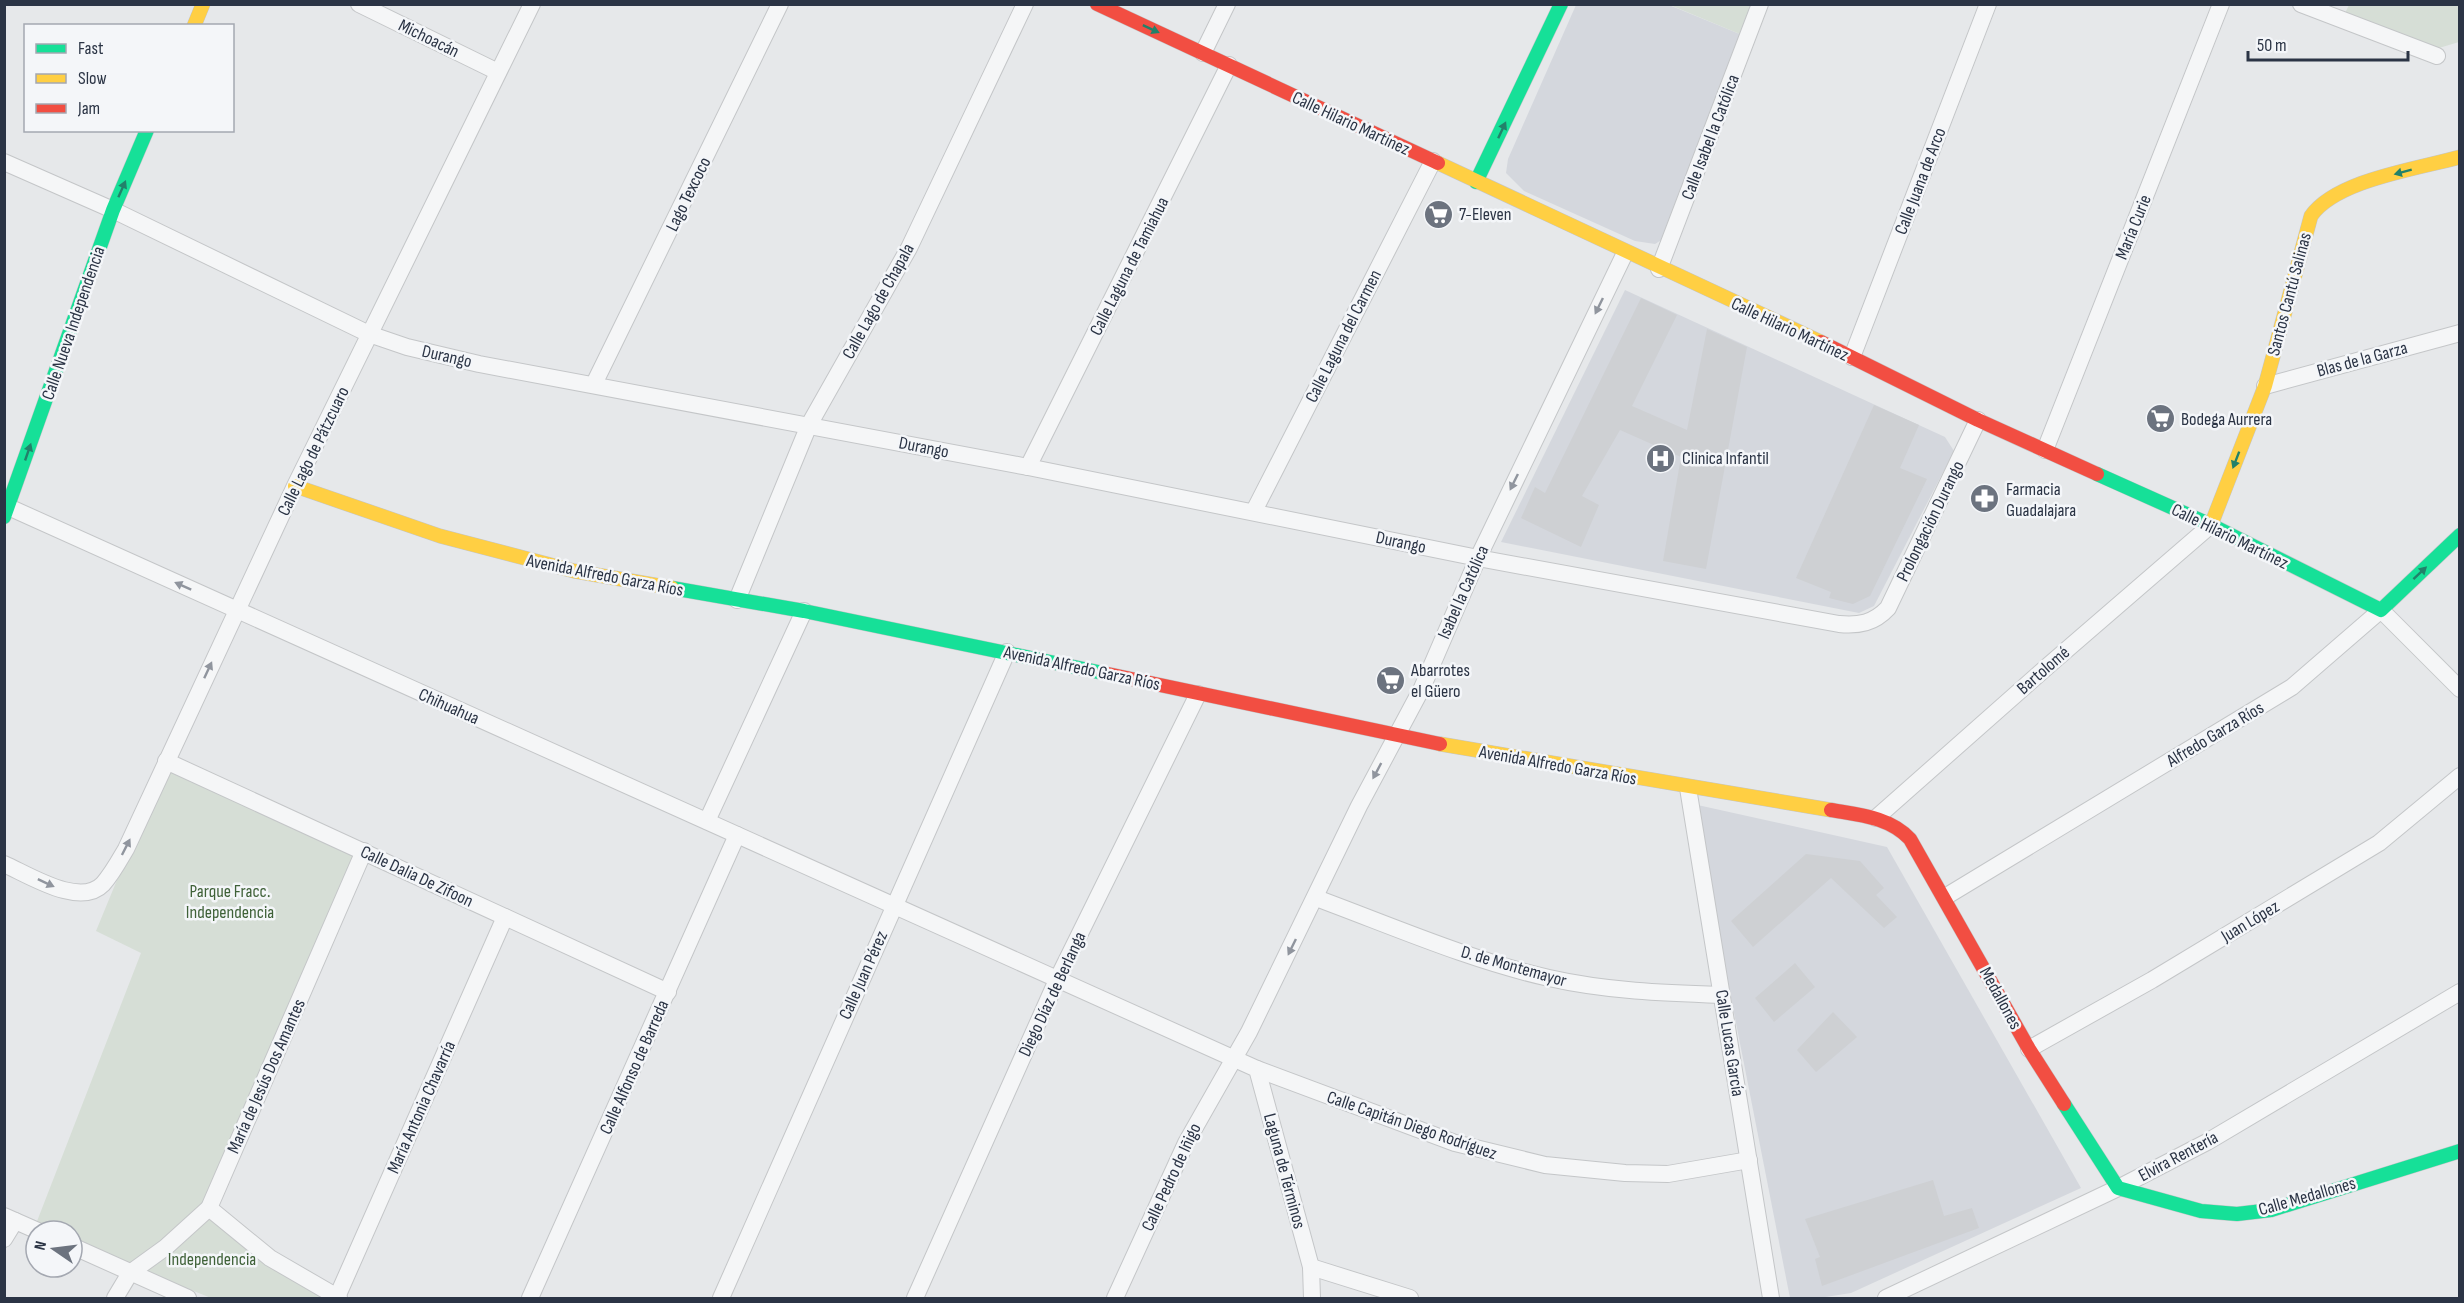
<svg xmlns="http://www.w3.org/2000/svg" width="2464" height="1303" font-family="'Sofia Sans Condensed',sans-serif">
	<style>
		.built { fill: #d4d7dd }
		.green { fill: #d6ded6 }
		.building { fill: #ced0d3 }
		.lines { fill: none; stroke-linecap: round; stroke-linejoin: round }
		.street-casing { stroke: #c4c6c8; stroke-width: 18 }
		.fast-casing { stroke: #c4c6c8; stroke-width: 15 }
		.slow-casing { stroke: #c4c6c8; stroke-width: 15 }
		.jam-casing { stroke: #c4c6c8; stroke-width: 15 }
		.street { stroke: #f5f6f7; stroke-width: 16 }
		.fast { stroke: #16e098; stroke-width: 14 }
		.slow { stroke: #ffcf43; stroke-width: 14 }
		.jam { stroke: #f24e42; stroke-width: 14 }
		.oneway { fill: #22816a }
		.oneway2 { fill: #90959e }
		.labels { text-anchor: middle; stroke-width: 5; stroke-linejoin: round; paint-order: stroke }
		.street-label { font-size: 18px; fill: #2b3445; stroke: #f4f6f9 }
		.poi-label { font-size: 18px; fill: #2b3445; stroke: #f4f6f9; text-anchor: start }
		.park-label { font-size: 18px; fill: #3f6138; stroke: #f4f6f9 }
	</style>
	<rect width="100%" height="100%" fill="#e6e8ea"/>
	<g class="built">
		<path d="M1576,5H1669L1747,37L1663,239L1655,244L1635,241L1524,191L1506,173L1508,159Z"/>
		<path d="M1625,290L1945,437L1954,451L1874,606L1859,613L1501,542Z"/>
		<path d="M1693,804L1887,847L2081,1188L1851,1293L1819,1298H1790Z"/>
	</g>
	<g class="green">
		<path d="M1670,5H1760L1747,37Z"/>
		<path d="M2349,5H2459V42L2439,48L2345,13Z"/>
		<path d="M166,761L364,851L209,1207L339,1298H211L137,1268L72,1246V1231L34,1229L141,953L96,931Z"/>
	</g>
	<g class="building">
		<path d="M1641,298L1677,315L1632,406L1687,430L1707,329L1747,347L1706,569L1663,561L1681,457L1620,430L1582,496L1599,505L1581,547L1521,518L1535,487L1545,493Z"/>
		<path d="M1874,405L1919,425L1900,468L1927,479L1870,596L1853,604L1829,598L1831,592L1796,578Z"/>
		<path d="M1806,854L1860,861L1884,888L1876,895L1897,917L1884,928L1831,878L1753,947L1731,921Z"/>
		<path d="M1795,963L1815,987L1774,1022L1755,998Z"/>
		<path d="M1833,1012L1857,1037L1816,1072L1797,1050Z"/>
		<path d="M1933,1180L1944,1216L1972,1208L1979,1228L1822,1286L1815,1259L1820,1257L1805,1219Z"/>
	</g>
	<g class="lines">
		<defs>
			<g id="street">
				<path d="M359,4L498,72"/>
				<path d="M2301,4L2437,56"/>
				<path d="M1203,53L1227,4"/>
				<path d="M4,162L113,210L369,334L407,347L479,364L1028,467L1478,558L1839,624C1859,626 1874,623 1888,608L1978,420"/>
				<path d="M1659,269L1760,4"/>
				<path d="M1852,357L1988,4"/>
				<path d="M594,384L780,4"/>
				<path d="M2265,386L2460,333"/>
				<path d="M2045,450L2221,4"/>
				<path d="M1028,467L1229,65"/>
				<path d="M4,505L1257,1069L1311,1267L1312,1298"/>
				<path d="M1254,511L1433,161"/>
				<path d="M737,600L809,425L909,248L1025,4"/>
				<path d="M166,761L668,992"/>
				<path d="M1688,788L1771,1298"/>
				<path d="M1876,818L2049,665L2211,525"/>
				<path d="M707,821L804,611"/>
				<path d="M4,864C29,875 80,908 103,884C112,874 119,861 126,849L295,486L532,4"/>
				<path d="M1945,897L2292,687L2381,610L2460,689"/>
				<path d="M1316,898C1392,926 1469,960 1549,978C1606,991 1664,993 1722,995"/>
				<path d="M2029,1049L2152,980L2379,843L2460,776"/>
				<path d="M1257,1069L1455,1143L1545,1165L1625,1173L1668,1174L1749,1160"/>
				<path d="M209,1208L270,1258L339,1298"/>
				<path d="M4,1216L38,1231"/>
				<path d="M4,1239L15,1221"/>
				<path d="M72,1246L188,1298"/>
				<path d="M1311,1267L1410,1298"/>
				<path d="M337,1297L505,917"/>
				<path d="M115,1298L130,1273L166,1247L209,1208L364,851"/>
				<path d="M530,1298L737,835"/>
				<path d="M721,1298L1007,652"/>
				<path d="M915,1298L1057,980L1198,694"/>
				<path d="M1115,1298L1186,1143L1249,1032L1359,806L1422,688L1478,558L1625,253"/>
				<path d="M1886,1298L2118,1188L2207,1142L2460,992"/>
			</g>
			<g id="fast">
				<path d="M1476,182L1561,4"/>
				<path d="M2097,474L2211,525L2381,610L2460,535"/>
				<path d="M4,517L113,210L147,130"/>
				<path d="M672,588L804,611L1103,673"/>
				<path d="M2064,1104L2118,1188L2201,1211L2237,1214L2271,1210L2460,1151"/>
			</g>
			<g id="slow">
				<path d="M194,26L203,4"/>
				<path d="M1438,163L1821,342"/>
				<path d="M295,486L440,536L574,571L672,588"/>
				<path d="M2211,525L2265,386L2311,216C2336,180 2417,169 2460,157"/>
				<path d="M1440,744L1831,810"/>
			</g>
			<g id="jam">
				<path d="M1097,4L1438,163"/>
				<path d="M1821,342L1978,420L2097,474"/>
				<path d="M1103,673L1440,744"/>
				<path d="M1831,810C1860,815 1889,817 1910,839L2029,1049L2064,1104"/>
			</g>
		</defs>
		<use href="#street" class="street-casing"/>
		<use href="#fast" class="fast-casing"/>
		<use href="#slow" class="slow-casing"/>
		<use href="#jam" class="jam-casing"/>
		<use href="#street" class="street"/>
		<use href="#fast" class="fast"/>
		<use href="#slow" class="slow"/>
		<use href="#jam" class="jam"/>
	</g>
	<defs><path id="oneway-solid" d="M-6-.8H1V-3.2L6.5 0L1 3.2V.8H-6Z" transform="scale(1.5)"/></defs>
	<g class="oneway">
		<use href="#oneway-solid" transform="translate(1151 29) rotate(25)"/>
		<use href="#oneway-solid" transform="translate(1502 130) rotate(-65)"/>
		<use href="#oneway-solid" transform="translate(2403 172) rotate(165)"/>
		<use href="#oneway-solid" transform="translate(122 189) rotate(-66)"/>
		<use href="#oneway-solid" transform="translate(28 452) rotate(-71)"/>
		<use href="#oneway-solid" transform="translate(2236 460) rotate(111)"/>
		<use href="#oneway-solid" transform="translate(2420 573) rotate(-43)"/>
	</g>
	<g class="oneway2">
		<use href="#oneway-solid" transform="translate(1599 306) rotate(116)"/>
		<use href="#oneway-solid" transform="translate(1514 482) rotate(116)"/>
		<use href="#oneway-solid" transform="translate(183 586) rotate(-156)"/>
		<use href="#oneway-solid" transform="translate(208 670) rotate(-65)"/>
		<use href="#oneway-solid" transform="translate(1377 771) rotate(118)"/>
		<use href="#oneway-solid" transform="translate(126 847) rotate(-63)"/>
		<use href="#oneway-solid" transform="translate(46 883) rotate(25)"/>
		<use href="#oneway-solid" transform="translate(1292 947) rotate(116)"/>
	</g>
	<defs>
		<symbol id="supermarket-disc" viewBox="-11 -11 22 22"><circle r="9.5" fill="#6c737f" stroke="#f4f6f9"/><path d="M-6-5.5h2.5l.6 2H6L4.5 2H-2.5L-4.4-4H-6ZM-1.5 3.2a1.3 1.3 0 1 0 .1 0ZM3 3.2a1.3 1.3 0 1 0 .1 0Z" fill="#fff"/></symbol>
		<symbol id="hospital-disc" viewBox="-11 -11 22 22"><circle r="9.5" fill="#6c737f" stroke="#f4f6f9"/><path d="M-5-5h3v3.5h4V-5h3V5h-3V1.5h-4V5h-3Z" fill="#fff"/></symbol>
		<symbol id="pharmacy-disc" viewBox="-11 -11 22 22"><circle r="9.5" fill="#6c737f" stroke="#f4f6f9"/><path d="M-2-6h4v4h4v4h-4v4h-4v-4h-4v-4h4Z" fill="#fff"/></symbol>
	</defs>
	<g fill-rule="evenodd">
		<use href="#supermarket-disc" x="1422" y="198" width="33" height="33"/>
		<use href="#supermarket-disc" x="2144" y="402" width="33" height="33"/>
		<use href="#hospital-disc" x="1644" y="442" width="33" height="33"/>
		<use href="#pharmacy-disc" x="1968" y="482" width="33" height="33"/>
		<use href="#supermarket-disc" x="1374" y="664" width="33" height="33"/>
	</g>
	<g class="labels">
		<g class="street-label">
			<text transform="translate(429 38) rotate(26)" y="6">Michoacán</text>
			<text transform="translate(1351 123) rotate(25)" y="6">Calle Hilario Martínez</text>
			<text transform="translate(1710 137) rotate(-69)" y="6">Calle Isabel la Católica</text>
			<text transform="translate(1920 181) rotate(-69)" y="6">Calle Juana de Arco</text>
			<text transform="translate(688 194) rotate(-64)" y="6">Lago Texcoco</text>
			<text transform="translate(2133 227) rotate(-68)" y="6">María Curie</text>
			<text transform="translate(1129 266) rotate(-63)" y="6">Calle Laguna de Tamiahua</text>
			<text transform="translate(2289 294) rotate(-75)" y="6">Santos Cantú Salinas</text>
			<text transform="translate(878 301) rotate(-61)" y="6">Calle Lago de Chapala</text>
			<text transform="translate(73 323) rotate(-71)" y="6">Calle Nueva Independencia</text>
			<text transform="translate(1790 329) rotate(25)" y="6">Calle Hilario Martínez</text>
			<text transform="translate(1343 336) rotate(-63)" y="6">Calle Laguna del Carmen</text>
			<text transform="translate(447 356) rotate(13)" y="6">Durango</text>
			<text transform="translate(2362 359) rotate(-15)" y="6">Blas de la Garza</text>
			<text transform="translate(924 447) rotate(11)" y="6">Durango</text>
			<text transform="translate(313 451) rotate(-64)" y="6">Calle Lago de Pátzcuaro</text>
			<text transform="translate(1930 521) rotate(-64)" y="6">Prolongación Durango</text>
			<text transform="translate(2230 536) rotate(26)" y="6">Calle Hilario Martínez</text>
			<text transform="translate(1401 542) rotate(12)" y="6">Durango</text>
			<text transform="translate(605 575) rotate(11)" y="6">Avenida Alfredo Garza Ríos</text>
			<text transform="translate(1463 592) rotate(-66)" y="6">Isabel la Católica</text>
			<text transform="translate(1082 668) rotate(12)" y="6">Avenida Alfredo Garza Ríos</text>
			<text transform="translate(2043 670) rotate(-41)" y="6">Bartolomé</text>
			<text transform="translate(449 706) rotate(24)" y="6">Chihuahua</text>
			<text transform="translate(2215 734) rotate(-31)" y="6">Alfredo Garza Ríos</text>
			<text transform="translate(1558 765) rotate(10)" y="6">Avenida Alfredo Garza Ríos</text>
			<text transform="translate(417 876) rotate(25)" y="6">Calle Dalia De Zifoon</text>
			<text transform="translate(2250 921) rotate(-31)" y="6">Juan López</text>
			<text transform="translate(1514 966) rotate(16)" y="6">D. de Montemayor</text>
			<text transform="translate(863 975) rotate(-66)" y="6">Calle Juan Pérez</text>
			<text transform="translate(1052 994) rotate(-65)" y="6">Diego Díaz de Berlanga</text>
			<text transform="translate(2001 998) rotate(61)" y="6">Medallones</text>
			<text transform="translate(1730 1043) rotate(81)" y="6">Calle Lucas García</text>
			<text transform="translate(634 1067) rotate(-66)" y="6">Calle Alfonso de Barreda</text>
			<text transform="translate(266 1076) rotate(-66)" y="6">María de Jesús Dos Amantes</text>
			<text transform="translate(421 1107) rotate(-66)" y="6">María Antonia Chavarría</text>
			<text transform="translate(1412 1125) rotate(19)" y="6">Calle Capitán Diego Rodríguez</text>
			<text transform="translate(2178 1156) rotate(-28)" y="6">Elvira Rentería</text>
			<text transform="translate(1285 1171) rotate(75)" y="6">Laguna de Términos</text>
			<text transform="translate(1171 1177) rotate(-65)" y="6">Calle Pedro de Iñigo</text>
			<text transform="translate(2307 1196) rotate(-16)" y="6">Calle Medallones</text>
		</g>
		<g class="poi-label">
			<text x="1459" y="220">7-Eleven</text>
			<text x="2181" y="425">Bodega Aurrera</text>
			<text x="1682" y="464">Clinica Infantil</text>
			<text x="2006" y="495">Farmacia<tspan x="2006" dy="21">Guadalajara</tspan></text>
			<text x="1411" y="676">Abarrotes<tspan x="1411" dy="21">el Güero</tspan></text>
		</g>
		<g class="park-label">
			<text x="230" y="897">Parque Fracc.<tspan x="230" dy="21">Independencia</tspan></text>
			<text x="212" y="1265">Independencia</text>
		</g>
	</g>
	<rect width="2464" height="1303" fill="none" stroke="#2b3445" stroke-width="12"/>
	<rect x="24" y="24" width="210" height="108" fill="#f4f6f9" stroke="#a4a8b1" stroke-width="1.5"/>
	<rect x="36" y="44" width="30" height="9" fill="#16e098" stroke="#a4a8b1" stroke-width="1.5"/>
	<text x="78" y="54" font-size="18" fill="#2b3445">Fast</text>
	<rect x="36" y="74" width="30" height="9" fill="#ffcf43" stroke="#a4a8b1" stroke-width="1.5"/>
	<text x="78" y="84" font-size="18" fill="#2b3445">Slow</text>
	<rect x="36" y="104" width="30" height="9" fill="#f24e42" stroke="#a4a8b1" stroke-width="1.5"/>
	<text x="78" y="114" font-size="18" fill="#2b3445">Jam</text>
	<g transform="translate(54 1249) rotate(284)"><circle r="28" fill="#f4f6f9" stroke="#a4a8b1" stroke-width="1.5"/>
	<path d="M0-4.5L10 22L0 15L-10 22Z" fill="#6c737f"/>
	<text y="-9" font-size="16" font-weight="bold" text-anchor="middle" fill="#2b3445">N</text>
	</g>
	<path d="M2248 51v9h160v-9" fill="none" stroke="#2b3445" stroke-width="3"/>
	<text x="2257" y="51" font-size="18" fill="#2b3445" stroke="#f4f6f9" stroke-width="4.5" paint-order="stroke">50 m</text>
</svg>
